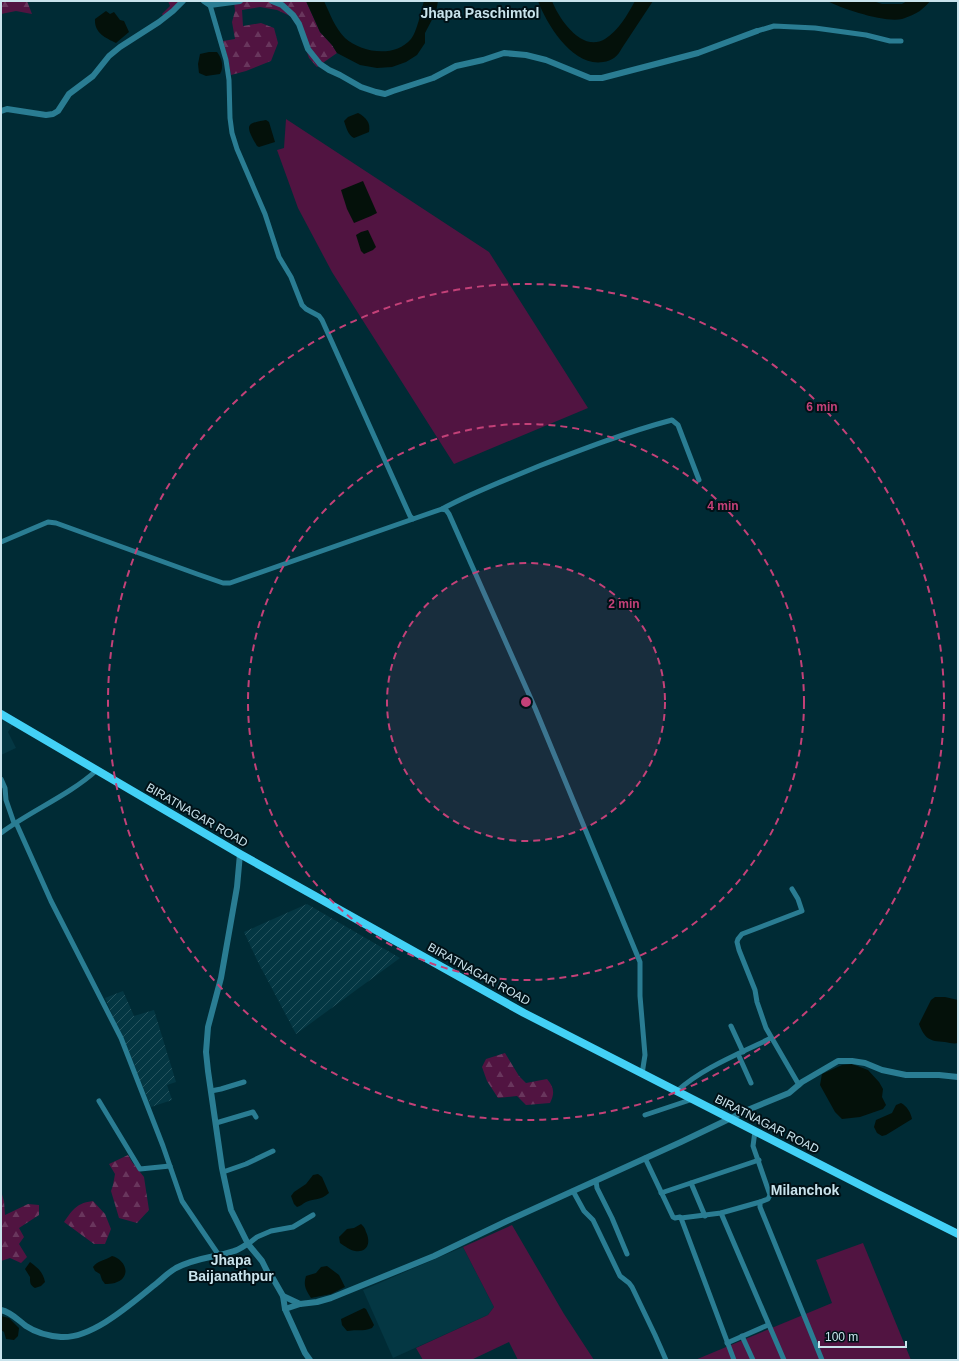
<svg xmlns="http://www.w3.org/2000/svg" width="959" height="1361" font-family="Helvetica,sans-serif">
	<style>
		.built { fill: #043743 }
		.industrial { fill: url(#industrial-furrows) }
		.green { fill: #511441 }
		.forest { fill: url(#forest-firs) }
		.water { fill: #04110a }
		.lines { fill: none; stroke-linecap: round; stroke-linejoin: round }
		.minor { stroke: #2a7d93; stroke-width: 5 }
		.tertiary { stroke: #2a7d93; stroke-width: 6 }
		.primary { stroke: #43d1f6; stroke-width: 8 }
		.ring { fill: none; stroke: #c34178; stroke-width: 2; stroke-dasharray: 7 5 }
		.labels { text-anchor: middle; stroke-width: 4; stroke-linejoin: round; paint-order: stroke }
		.street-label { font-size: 12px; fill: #c9e3ec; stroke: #001117 }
		.quarter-label { font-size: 14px; font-weight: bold; fill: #c9e3ec; stroke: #001117 }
		.centre { fill: #c34178; stroke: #001117; stroke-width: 2 }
		.ring-label { font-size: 12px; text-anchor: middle; font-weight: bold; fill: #c34178; stroke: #001117; stroke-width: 4; stroke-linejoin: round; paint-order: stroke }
	</style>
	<defs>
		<pattern id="industrial-furrows" width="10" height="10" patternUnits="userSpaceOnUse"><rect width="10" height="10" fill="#043743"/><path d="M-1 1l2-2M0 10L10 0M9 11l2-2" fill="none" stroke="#27545e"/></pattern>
		<pattern id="forest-firs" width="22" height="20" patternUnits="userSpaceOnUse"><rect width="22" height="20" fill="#511441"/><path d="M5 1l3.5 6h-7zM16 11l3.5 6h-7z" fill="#69365d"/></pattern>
	</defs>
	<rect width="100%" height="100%" fill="#002b35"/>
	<g class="built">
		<path d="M1,718L13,725L8,732L16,748L1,755Z"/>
		<path d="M463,1247L494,1307L488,1315L393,1358L363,1290Z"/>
	</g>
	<g class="industrial">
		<path d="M307,904L400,958L296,1034L258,962L244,932Z"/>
		<path d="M123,991L134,1016L154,1010L176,1082L167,1085L172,1100L151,1107L135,1067L105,998Z"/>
	</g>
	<g class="green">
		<path d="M286,119L489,252L588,408L454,464L332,272L298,208L277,150L284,148Z"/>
		<path d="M512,1225L564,1314L594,1360H518L509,1342L471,1360H423L416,1348L488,1315L494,1307L463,1247Z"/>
		<path d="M863,1243L911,1360H695L832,1303L816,1260Z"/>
	</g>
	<g class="forest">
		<path d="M1,1H27L32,14L16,11L1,14Z"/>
		<path d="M168,1H180L164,17L162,14L170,6Z"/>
		<path d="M234,1H306L320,32L332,45L337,53L317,67L309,58L298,27L290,16L277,10L260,7L242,10L243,26L261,23L274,28L278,43L271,61L246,71L231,75L228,59L223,41L235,39L232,22L235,11Z"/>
		<path d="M505,1053L519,1076L526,1083L547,1079C554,1087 555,1093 550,1103L526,1105L517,1096L498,1098L487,1081L482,1067L486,1059Z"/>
		<path d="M128,1155L132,1162L144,1177L149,1210L137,1223L119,1218L111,1191L113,1185L115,1174L109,1164Z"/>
		<path d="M1,1191L4,1201L5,1215L28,1204L39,1205V1215L19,1228L24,1237L19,1244L27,1257L21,1263L10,1258L1,1261Z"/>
		<path d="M93,1201L105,1214L111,1229L105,1244H94L64,1222C73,1209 77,1203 93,1201Z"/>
	</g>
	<g class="water">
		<path d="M306,1H324C330,14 335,28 345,38C362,53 395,58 411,39C417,32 421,11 424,1H438L436,12L425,33V43L417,55L406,62L392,67L377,68L360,65L337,53L332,45L320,32Z"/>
		<path d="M538,1H552C559,19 582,53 605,39C618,31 628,14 635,1H653L622,48C618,56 612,61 603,62C573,67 547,25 538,1Z"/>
		<path d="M827,1H873L882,4H902L907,1H930C927,5 924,7 921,10C916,14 908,17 902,19C885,23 843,9 827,1Z"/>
		<path d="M106,11L110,14L114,12L120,20L124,21L129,32L116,43C106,38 94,33 95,19Z"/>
		<path d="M209,52H217C222,58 224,67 220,74L206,76L199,73L198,64L200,54Z"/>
		<path d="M358,113C366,117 371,123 369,132L354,138C348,135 346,127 344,121L348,117Z"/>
		<path d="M266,120L269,122L275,142L259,147L257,146C255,142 246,129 250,125C252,122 262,121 266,120Z"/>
		<path d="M363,181L377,213L371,216L354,223L347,209L341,190Z"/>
		<path d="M368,230L376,247L373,250L364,254L361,251L356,235L361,232Z"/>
		<path d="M935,997H945L958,1000V1043C954,1044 950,1043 945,1042C929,1041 925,1039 919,1024L931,1000Z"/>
		<path d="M852,1064L868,1070L879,1082L883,1089L882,1097L886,1105L883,1109L860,1117L842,1119L835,1112L820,1085L822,1074L842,1065Z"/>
		<path d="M901,1103C907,1106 911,1113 912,1119L886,1135L882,1136L877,1133L874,1127L876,1120L892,1113L896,1105Z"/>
		<path d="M318,1174L322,1177L329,1193C320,1201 315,1198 306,1202C302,1204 301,1206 297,1207L294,1204L291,1196L294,1192L306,1184L313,1175Z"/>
		<path d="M361,1224C364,1227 365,1228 366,1232C371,1242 368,1253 355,1251C349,1250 345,1246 340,1243L339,1237L347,1229L354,1228Z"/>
		<path d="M112,1256C121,1258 130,1269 123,1278C119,1283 111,1284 105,1284L102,1280L100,1274L95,1271L93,1267C98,1260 105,1261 112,1256Z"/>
		<path d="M30,1262C38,1268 43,1272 45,1282L41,1286L35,1288C30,1285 30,1283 30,1277L25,1269Z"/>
		<path d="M327,1266L339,1275L345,1287L331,1294L311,1298C306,1290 303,1286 306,1276L316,1273L321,1267Z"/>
		<path d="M364,1308L366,1309L374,1325L372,1328C361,1332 358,1329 347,1331L342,1325L341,1319Z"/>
		<path d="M1,1316L9,1318L19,1328L18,1336L14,1340L6,1339L4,1332L1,1330Z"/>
	</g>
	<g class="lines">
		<g class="minor">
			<path d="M210,5L226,60L229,80L230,118L232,133L237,149L265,214L279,257L291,277L302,305L306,309L319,316L322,320L410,516L413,519L442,509L446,510L449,514L535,708L640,962V996L645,1055L642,1074"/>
			<path d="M757,31L774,26L815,28L866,35L890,41H901"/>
			<path d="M442,509C473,492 506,480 539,466C583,449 627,432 672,420L678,425L699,480"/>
			<path d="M1,542L48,522L56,523L197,574L223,583H230L413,519"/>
			<path d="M1,779L5,788L6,800L14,823L17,825L51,901L121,1038L163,1146L182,1201L218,1254"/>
			<path d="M1,833C32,810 68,796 97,770"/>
			<path d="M792,889L798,899L802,911L742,934L738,939L737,942L739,950L755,990L757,1002L766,1028L799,1085"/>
			<path d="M731,1026L743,1052"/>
			<path d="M738,1054L751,1083"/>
			<path d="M211,1091L221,1089L244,1082"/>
			<path d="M677,1091C704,1067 739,1054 771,1038"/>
			<path d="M99,1101L140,1169L170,1166"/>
			<path d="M645,1115L693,1099"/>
			<path d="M216,1123L253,1112L256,1117"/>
			<path d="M755,1131L753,1146L770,1195L768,1199L760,1202V1207L822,1360"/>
			<path d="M645,1158L673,1217L675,1218L680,1217L681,1218L734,1360"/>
			<path d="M223,1172L246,1164L273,1151"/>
			<path d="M596,1181L597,1188L612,1218L627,1254"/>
			<path d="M691,1183L705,1216"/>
			<path d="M573,1191L584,1211L593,1220L620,1276L629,1283L632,1287L655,1335L666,1360"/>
			<path d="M661,1193L759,1160"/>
			<path d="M721,1213L784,1360"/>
			<path d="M681,1218L721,1213L760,1202"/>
			<path d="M248,1244L257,1237L271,1231L293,1227L313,1215"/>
			<path d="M742,1336L753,1360"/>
			<path d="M727,1343L768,1325"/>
		</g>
		<g class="tertiary">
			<path d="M204,1L210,5L240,1"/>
			<path d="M272,1L282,5L293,15L299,24L308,49L320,64L329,70L340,75L361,87L376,92L385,94L393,91L433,78L456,66L483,60L504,53L526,55L546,60L590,78H602L698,53L757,31"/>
			<path d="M1,111L7,109L46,115L53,114L58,111L69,94L93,76L109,56L120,47L159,22L173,11L183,1"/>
			<path d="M240,854L237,887L221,978L208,1027L206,1052L208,1071L222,1168L231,1210L248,1244L262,1261L268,1273L271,1275L283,1296L285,1309L305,1353L310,1360"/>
			<path d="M283,1296L300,1304L317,1302L331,1298L434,1256L507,1221L681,1142L750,1109L789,1093L802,1082L838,1061H852L865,1063L882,1070L906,1075H939L958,1077"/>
			<path d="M285,1309L300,1304"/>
			<path d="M1,1310C11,1312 18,1320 26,1326C35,1332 49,1336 61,1337C93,1339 133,1302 157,1283C163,1278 169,1272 176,1268C197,1257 213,1258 234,1251C239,1250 243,1246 248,1244"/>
		</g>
		<path class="primary" d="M1,714L240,854L524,1013L878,1194L958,1234"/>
	</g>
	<circle cx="526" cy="702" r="139" fill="#c34178" fill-opacity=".12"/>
	<g class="ring">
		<circle cx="526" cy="702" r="139"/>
		<circle cx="526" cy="702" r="278"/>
		<circle cx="526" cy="702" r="418"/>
	</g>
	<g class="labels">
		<g class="street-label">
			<text transform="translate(197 815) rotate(30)" y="4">BIRATNAGAR ROAD</text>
			<text transform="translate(479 974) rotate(29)" y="4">BIRATNAGAR ROAD</text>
			<text transform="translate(767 1124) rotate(27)" y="4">BIRATNAGAR ROAD</text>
		</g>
		<g class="quarter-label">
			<text x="480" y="18">Jhapa Paschimtol</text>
			<text x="805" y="1195">Milanchok</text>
			<text x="231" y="1265">Jhapa<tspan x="231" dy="16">Baijanathpur</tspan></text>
		</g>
	</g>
	<circle cx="526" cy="702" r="6" class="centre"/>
	<g class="ring-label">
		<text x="822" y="411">6 min</text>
		<text x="723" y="510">4 min</text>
		<text x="624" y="608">2 min</text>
	</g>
	<rect width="959" height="1361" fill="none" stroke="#c9e3ec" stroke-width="4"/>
	<path d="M819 1341v6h87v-6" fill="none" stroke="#c9e3ec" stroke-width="2"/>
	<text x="825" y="1341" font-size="12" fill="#c9e3ec" stroke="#001117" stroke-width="3" paint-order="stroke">100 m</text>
</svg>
